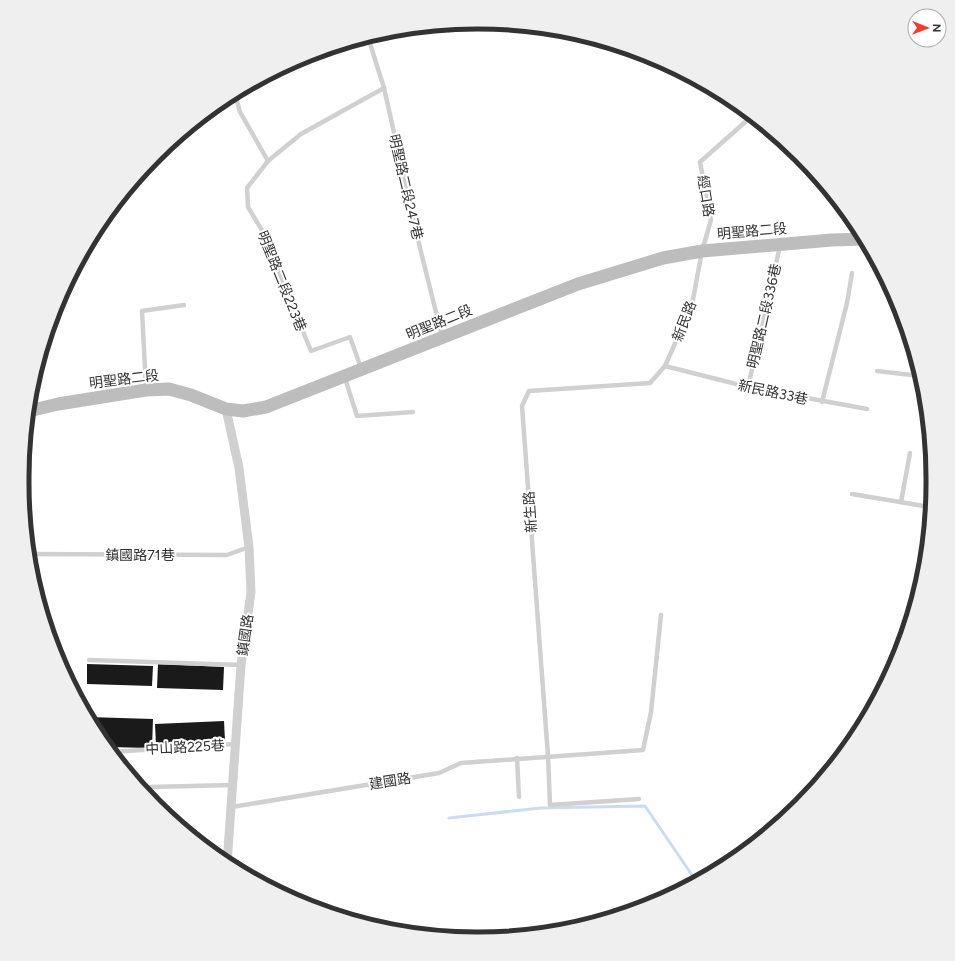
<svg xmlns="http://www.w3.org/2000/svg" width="955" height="961" font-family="Figtree,'Noto Sans TC',sans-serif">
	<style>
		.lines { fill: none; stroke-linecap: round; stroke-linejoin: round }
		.stream { stroke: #ccdcf0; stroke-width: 3 }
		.building { fill: #1a1a1a }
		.lane { stroke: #d0d0d0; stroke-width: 4.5 }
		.street { stroke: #d0d0d0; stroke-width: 9 }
		.secondary { stroke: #bdbdbd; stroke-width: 13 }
		.labels { text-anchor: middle; stroke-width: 4; stroke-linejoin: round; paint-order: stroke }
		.street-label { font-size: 14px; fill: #333; stroke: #fff }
		.rim { fill: none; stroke: #333; stroke-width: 5 }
	</style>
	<rect width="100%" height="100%" fill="#fff"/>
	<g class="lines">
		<path class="stream" d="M449,818L541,808L645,806L696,881"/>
	</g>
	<g class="building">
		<path d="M87,664L153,666L152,686L87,684Z"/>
		<path d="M158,664L224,667L223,690L157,688Z"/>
		<path d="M88,717L153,719L152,748L107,747L99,737Z"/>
		<path d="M224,721L225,741L156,745L155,724Z"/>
	</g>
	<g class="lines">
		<g class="lane">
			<path d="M368,37L384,88L420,248L442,336"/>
			<path d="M257,82L276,77"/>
			<path d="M250,85L236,98L240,112L268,161"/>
			<path d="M665,366L748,387L867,409"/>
			<path d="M361,368L350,337L311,351L283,283L269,242L248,207L247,188L268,161L301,134L384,88"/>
			<path d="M877,371L920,376"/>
			<path d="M345,378L357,416L413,412"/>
			<path d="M748,387L780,246"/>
			<path d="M146,388L142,311L184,305"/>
			<path d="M822,402L847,303L852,273"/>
			<path d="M23,492L24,460"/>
			<path d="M852,494L930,507"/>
			<path d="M901,502L910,453"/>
			<path d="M29,554L227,555L249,547"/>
			<path d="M89,660L241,665"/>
			<path d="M111,752L235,744"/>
			<path d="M517,758L519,797"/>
			<path d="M150,787L233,785"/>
			<path d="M639,799L550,805L548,756L522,406L529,391L650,383L665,366L692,305L702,251L711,220L700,162L752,116"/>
			<path d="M232,807L439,773L461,763L643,750L651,712L661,615"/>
		</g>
		<path class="street" d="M226,409L239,468L249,547L251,592L241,665L227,864"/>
		<path class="secondary" d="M29,411L58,404L146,390L169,389L191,395L226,409L243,411L266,407L578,284L663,258L702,251L832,240L864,239"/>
	</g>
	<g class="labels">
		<g class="street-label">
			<text transform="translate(406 187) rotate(77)" y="5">明聖路二段247巷</text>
			<text transform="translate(706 196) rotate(81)" y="5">經口路</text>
			<text transform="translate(752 231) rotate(-5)" y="5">明聖路二段</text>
			<text transform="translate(282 281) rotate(68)" y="5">明聖路二段223巷</text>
			<text transform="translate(764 316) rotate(-77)" y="5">明聖路二段336巷</text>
			<text transform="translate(684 321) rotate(-69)" y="5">新民路</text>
			<text transform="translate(439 322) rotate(-22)" y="5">明聖路二段</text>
			<text transform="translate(124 379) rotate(-7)" y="5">明聖路二段</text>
			<text transform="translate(773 392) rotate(12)" y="5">新民路33巷</text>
			<text transform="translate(530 512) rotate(-94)" y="5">新生路</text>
			<text x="140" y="560">鎮國路71巷</text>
			<text transform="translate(245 635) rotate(-82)" y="5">鎮國路</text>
			<text transform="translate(185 747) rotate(-3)" y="5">中山路225巷</text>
			<text transform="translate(390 781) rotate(-9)" y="5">建國路</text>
		</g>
	</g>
	<path d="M0 0H955V961H0ZM477 29H478A448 448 0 0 1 926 477V484A448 448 0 0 1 478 932H477A448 448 0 0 1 29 484V477A448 448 0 0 1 477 29Z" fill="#efefef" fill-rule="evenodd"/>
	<path class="rim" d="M477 29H478A448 448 0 0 1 926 477V484A448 448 0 0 1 478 932H477A448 448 0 0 1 29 484V477A448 448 0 0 1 477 29Z"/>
	<g transform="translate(927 28) rotate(91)"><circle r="19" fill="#ffffff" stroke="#adadad"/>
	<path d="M0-3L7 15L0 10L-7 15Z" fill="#f33c2b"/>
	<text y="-6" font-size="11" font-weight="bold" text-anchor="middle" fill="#333333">N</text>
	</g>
</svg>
